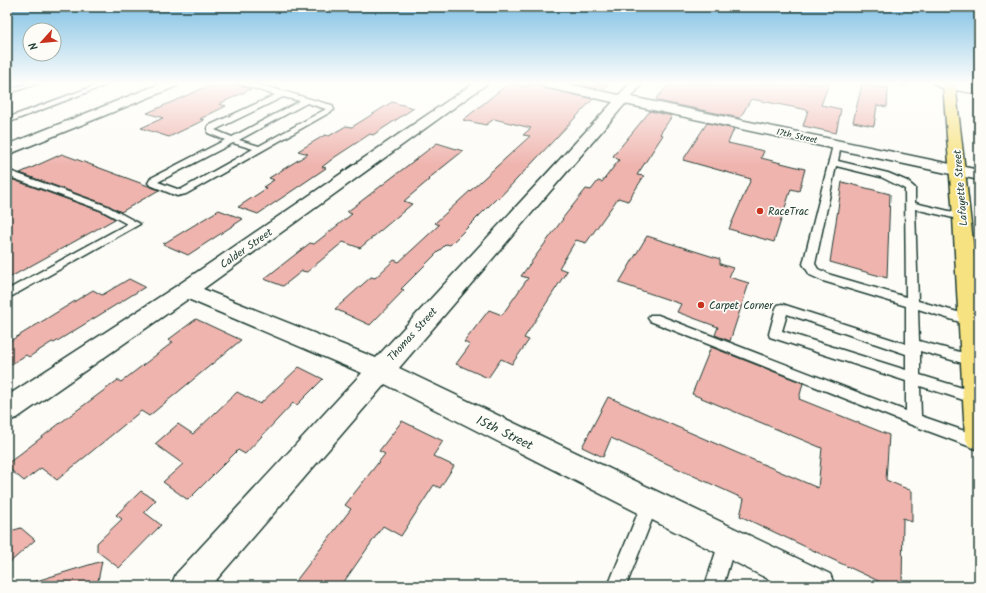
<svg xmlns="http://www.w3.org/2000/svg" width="986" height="593" font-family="Kalam,sans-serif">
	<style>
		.building { fill: #efb4ae; stroke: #1f3d34 }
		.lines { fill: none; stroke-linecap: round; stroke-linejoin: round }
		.lane-casing { stroke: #1f3d34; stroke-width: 3 }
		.street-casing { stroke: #1f3d34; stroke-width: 3 }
		.highway-casing { stroke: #1f3d34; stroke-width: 3 }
		.lane { fill: #fdfcf7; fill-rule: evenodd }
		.street { fill: #fdfcf7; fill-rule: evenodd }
		.highway { fill: #f7e281; fill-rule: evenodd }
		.poi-dot { fill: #c8321e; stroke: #fdfcf7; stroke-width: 1.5 }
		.labels { text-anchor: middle; stroke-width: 3.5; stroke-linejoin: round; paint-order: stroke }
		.far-street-label { font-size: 9px; fill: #1f3d34; stroke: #fdfcf7 }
		.street-label { font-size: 11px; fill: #1f3d34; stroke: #fdfcf7 }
		.poi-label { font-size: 11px; fill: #1f3d34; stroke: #fdfcf7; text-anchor: start }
		.near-street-label { font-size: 13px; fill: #1f3d34; stroke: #fdfcf7 }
	</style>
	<rect width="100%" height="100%" fill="#fdfcf7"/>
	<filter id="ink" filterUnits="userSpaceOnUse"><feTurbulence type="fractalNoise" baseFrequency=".025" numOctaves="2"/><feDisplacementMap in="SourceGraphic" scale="8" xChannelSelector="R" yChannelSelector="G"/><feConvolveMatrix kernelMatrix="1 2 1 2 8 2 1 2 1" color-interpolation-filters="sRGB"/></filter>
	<g filter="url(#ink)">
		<g class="building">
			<path d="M215,83H235L251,89L219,104L226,106L200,119L204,120L169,137L141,128L163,118L147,113Z"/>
			<path d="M509,83L528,87V83H537L544,88L593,99L498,199L497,198L450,245L446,244L401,289L404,290L370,325L335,309L371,277L375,278L394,260L399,262L439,225L435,223L530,136L523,135L531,128L494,119L486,125L463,120Z"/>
			<path d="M569,83H609L602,90Z"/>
			<path d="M670,83H829L821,105L841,109L836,133L803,126L808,110L751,99L740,118L658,101L656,99Z"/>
			<path d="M862,84L888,88L887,107L877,105L874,126L853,122Z"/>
			<path d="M392,102L414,108L373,135L370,134L335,157L322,167L326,168L258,214L238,207L267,188L263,187L274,180L269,178L308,154L298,151L325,135L329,136L346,126L352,127Z"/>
			<path d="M650,111L672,116L660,134L663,135L637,175L644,176L628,201L618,198L586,243L576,240L559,268L567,271L524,338L529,340L512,364L501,359L488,378L456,364L470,345L464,342L489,310L502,315L528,278L521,276L563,219H562L586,189L591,190L598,181L602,182L619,160L613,156Z"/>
			<path d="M707,123L734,129L728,143L764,151L761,158L805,169L799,191L791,189L774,242L729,229L751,179L683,160Z"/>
			<path d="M437,143L463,151L428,179L429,180L404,201L412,204L360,248L343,242L307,272L302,271L283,286L264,279L310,243L314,244L352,214L347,212Z"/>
			<path d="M62,154L159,190L121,212L108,205L20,173Z"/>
			<path d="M8,178L100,211L115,219L7,279Z"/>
			<path d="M842,182L890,194L887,278L830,262Z"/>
			<path d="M219,210L243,219L188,255L163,244Z"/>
			<path d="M647,236L720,259V264L733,268L729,277L749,283L730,341L715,335L718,327L677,312L681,304L619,283Z"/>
			<path d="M129,279L145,287L54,343L52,342L29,357L26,355L7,367V343L93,290L102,295Z"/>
			<path d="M196,319L241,340L149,416L141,411L57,480L41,468L24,481L7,467V464L68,417L118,380L121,382L173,342L168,340Z"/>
			<path d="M711,347L803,383L799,399L889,435L886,480L912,491V522L903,518L902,586H889L740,516L744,499L611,438L603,457L582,447L608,397L818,488L822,448L692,394Z"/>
			<path d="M299,367L323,379L297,405L293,403L245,454L238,450L188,500L163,482L183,464L155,444L178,424L193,434L237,392L260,404Z"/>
			<path d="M402,421L443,441L433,456L454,466L440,488L434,485L401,536L383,526L341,586H292L351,509L345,505L385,454L379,451Z"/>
			<path d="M141,491L156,500L144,512L161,525L119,568L97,551V543L122,519L116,515Z"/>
			<path d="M21,528L35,540L7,565V532Z"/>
			<path d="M102,561L97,586H33V582Z"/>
		</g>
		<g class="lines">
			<defs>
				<g id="lane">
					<path d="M29,83H39L7,94V90Z"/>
					<path d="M102,83H111L7,123V118Z"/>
					<path d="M236,83C265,83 303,98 332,105L334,110L186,194L177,196L150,185L148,183L151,178L225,140L208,133V126L275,95ZM283,97L300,101L232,137L215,130ZM307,103L326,109L259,146L239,140ZM233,143L253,149L180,190L158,182Z"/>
					<path d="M899,83H908L905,85Z"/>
					<path d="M837,142L841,145L838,161L888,173L907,181L915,188V203L966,215L967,217L962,220L915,209L918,301L979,318V328L918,309L919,341L978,357L979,362L973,366L920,351V375L979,393V403L976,404L920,386L921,416L979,436V450L909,424L650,321L648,318L650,315H658L906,411V381L770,337L769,334L776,308L778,305L782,304L906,344V306L823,281L810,275L803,264L833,145ZM836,166L881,177L905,189L906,297L831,275L818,269L815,264ZM787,314L906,354V370L782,331Z"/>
					<path d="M7,170L107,206L140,224L7,299V290L127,224L101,210L7,176Z"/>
					<path d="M650,496L656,498L658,504L626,586H608L644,498Z"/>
					<path d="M727,533L733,536L736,542L723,586H705L721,536Z"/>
				</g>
				<g id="street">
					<path d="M162,83H179L177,86L7,155V145Z"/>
					<path d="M474,83H488L203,289L376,358L613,102L544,87L538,83H562L619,95L630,83H643L631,97L979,170V180L625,104L399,368L830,574L835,586H782L385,384L211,586H171L176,574L362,373L188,299L17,418L7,421V396L178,285Z"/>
					<path d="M933,83H961L979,86V94L939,87Z"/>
				</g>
				<path id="highway" d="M943,83H955L979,295V449L969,446L965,437L953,217Z"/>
			</defs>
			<use href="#lane" class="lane-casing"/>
			<use href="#street" class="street-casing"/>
			<use href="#highway" class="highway-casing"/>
			<use href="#lane" class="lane"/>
			<use href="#street" class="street"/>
			<use href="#highway" class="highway"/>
		</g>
	</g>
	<linearGradient id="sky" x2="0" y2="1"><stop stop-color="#7fc0e4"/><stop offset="0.5" stop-color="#fefefb"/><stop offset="1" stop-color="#fefefb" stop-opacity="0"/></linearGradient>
	<rect width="986" height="166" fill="url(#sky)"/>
	<g class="poi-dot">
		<circle cx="760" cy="211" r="4"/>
		<circle cx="701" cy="305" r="4"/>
	</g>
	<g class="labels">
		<g class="far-street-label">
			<text transform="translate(797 136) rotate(12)" y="3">17th Street</text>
		</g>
		<g class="street-label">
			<text transform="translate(960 188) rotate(-95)" y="4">Lafayette Street</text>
			<text transform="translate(246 248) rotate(-35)" y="4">Calder Street</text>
			<text transform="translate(412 334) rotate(-48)" y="4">Thomas Street</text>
		</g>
		<g class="poi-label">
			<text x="768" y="215">RaceTrac</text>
			<text x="709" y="309">Carpet Corner</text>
		</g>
		<g class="near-street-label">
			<text transform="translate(505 432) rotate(26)" y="5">15th Street</text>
		</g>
	</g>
	<rect width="986" height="593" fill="none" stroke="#fdfcf7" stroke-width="24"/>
	<rect x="12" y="12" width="962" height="569" fill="none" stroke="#1f3d34" stroke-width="1.5" filter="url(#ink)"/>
	<g transform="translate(42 42) rotate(243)"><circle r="19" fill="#fdfcf7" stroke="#a4b0a9"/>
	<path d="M0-3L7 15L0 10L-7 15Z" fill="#c8321e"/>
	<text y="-6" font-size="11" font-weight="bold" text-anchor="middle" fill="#1f3d34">N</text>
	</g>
</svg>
